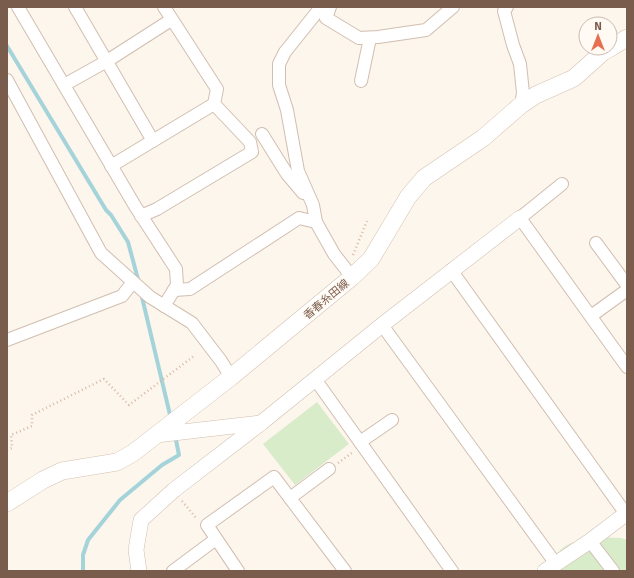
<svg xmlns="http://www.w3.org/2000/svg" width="634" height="578" font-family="Signika,'Noto Sans JP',sans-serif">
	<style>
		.green { fill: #d8ecc9 }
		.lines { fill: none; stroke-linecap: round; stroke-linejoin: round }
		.stream { stroke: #a5d3da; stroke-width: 4 }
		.minor-casing { stroke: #d1beb0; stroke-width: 14 }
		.tertiary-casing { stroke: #d1beb0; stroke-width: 16 }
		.secondary-casing { stroke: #d6c0b0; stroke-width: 18 }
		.path { stroke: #d9b8a5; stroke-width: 2.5; stroke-dasharray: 1 3; stroke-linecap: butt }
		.minor { stroke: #fff; stroke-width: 12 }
		.tertiary { stroke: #fff; stroke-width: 15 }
		.secondary { stroke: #fff; stroke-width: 17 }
		.labels { text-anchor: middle; stroke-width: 3.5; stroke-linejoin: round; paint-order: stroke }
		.street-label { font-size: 11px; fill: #7a5c4d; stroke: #fffaf3 }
	</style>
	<rect width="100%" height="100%" fill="#fdf6ec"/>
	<g class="green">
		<path d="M317,402L349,444L295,485L263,444Z"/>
		<path d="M593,537L621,538L627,540V571H547V568C564,543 565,544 593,537Z"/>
	</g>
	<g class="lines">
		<g class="stream">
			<path d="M7,46L106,210L111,215L128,242L139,283"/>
			<path d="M141,293L171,419"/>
			<path d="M83,571V555L88,540L120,500L162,465L179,455L175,435"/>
		</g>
		<defs>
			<g id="minor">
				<path d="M18,7L135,206L176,269L177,285L164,306"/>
				<path d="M75,7L153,141"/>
				<path d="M321,7L285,52L279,64V85L287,110L298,171L313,205L316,222L334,254L352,277"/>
				<path d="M330,7L326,18L359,38L378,37L426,30L453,7"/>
				<path d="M507,7L504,11L513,45L520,64L523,93L521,105"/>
				<path d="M7,80L101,253L150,297L192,323L221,361L231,377"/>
				<path d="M361,81L370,38"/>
				<path d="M64,85L107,61L171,20"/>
				<path d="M262,134L287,174L303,193"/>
				<path d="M111,166L214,104L217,89L164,7"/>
				<path d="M562,184L520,218L627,367"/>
				<path d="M141,216L157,209L252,152L250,142L214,104"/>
				<path d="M596,243L627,285"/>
				<path d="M451,270L626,514"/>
				<path d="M174,290L190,289L299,218L316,222"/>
				<path d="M591,316L627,290"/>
				<path d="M382,325L556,564"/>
				<path d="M7,340L122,296L133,282"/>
				<path d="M315,379L452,571"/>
				<path d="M360,442L392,420"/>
				<path d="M290,498L329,469"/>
				<path d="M590,541L613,571"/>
				<path d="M173,571L216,539"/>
				<path d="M238,571L207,525L274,477L345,571"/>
			</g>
			<g id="tertiary">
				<path d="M156,435L260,423"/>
				<path d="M139,571L136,550L141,520L174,490L261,423L382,325L520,218"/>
				<path d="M545,571L590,541L627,513"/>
			</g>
			<g id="secondary">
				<path d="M610,48L627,38"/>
				<path d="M7,503L43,480L62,471L117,462L133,453L231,377L352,277L371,259L408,197L424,178L483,138L521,105L536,95L574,78L603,52L610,48"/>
			</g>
		</defs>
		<use href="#minor" class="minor-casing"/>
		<use href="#tertiary" class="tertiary-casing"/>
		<use href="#secondary" class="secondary-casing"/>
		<g class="path">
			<path d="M353,255L367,221"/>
			<path d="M7,450L12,448L11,435L32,426V415L104,379L129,405L194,356"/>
			<path d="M338,463L353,452"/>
			<path d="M182,501L197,519"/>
		</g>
		<use href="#minor" class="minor"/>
		<use href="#tertiary" class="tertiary"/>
		<use href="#secondary" class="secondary"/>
	</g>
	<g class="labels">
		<g class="street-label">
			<text transform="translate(326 299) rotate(-40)" y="4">香春糸田線</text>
		</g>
	</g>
	<rect width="634" height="578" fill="none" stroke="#7a5c4d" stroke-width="16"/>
	<g transform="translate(598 36)"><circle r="19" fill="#fffaf3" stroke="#cabbb1"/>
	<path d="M0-3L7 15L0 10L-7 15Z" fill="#e76f51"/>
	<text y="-6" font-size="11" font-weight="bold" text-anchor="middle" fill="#7a5c4d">N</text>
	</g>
</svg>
